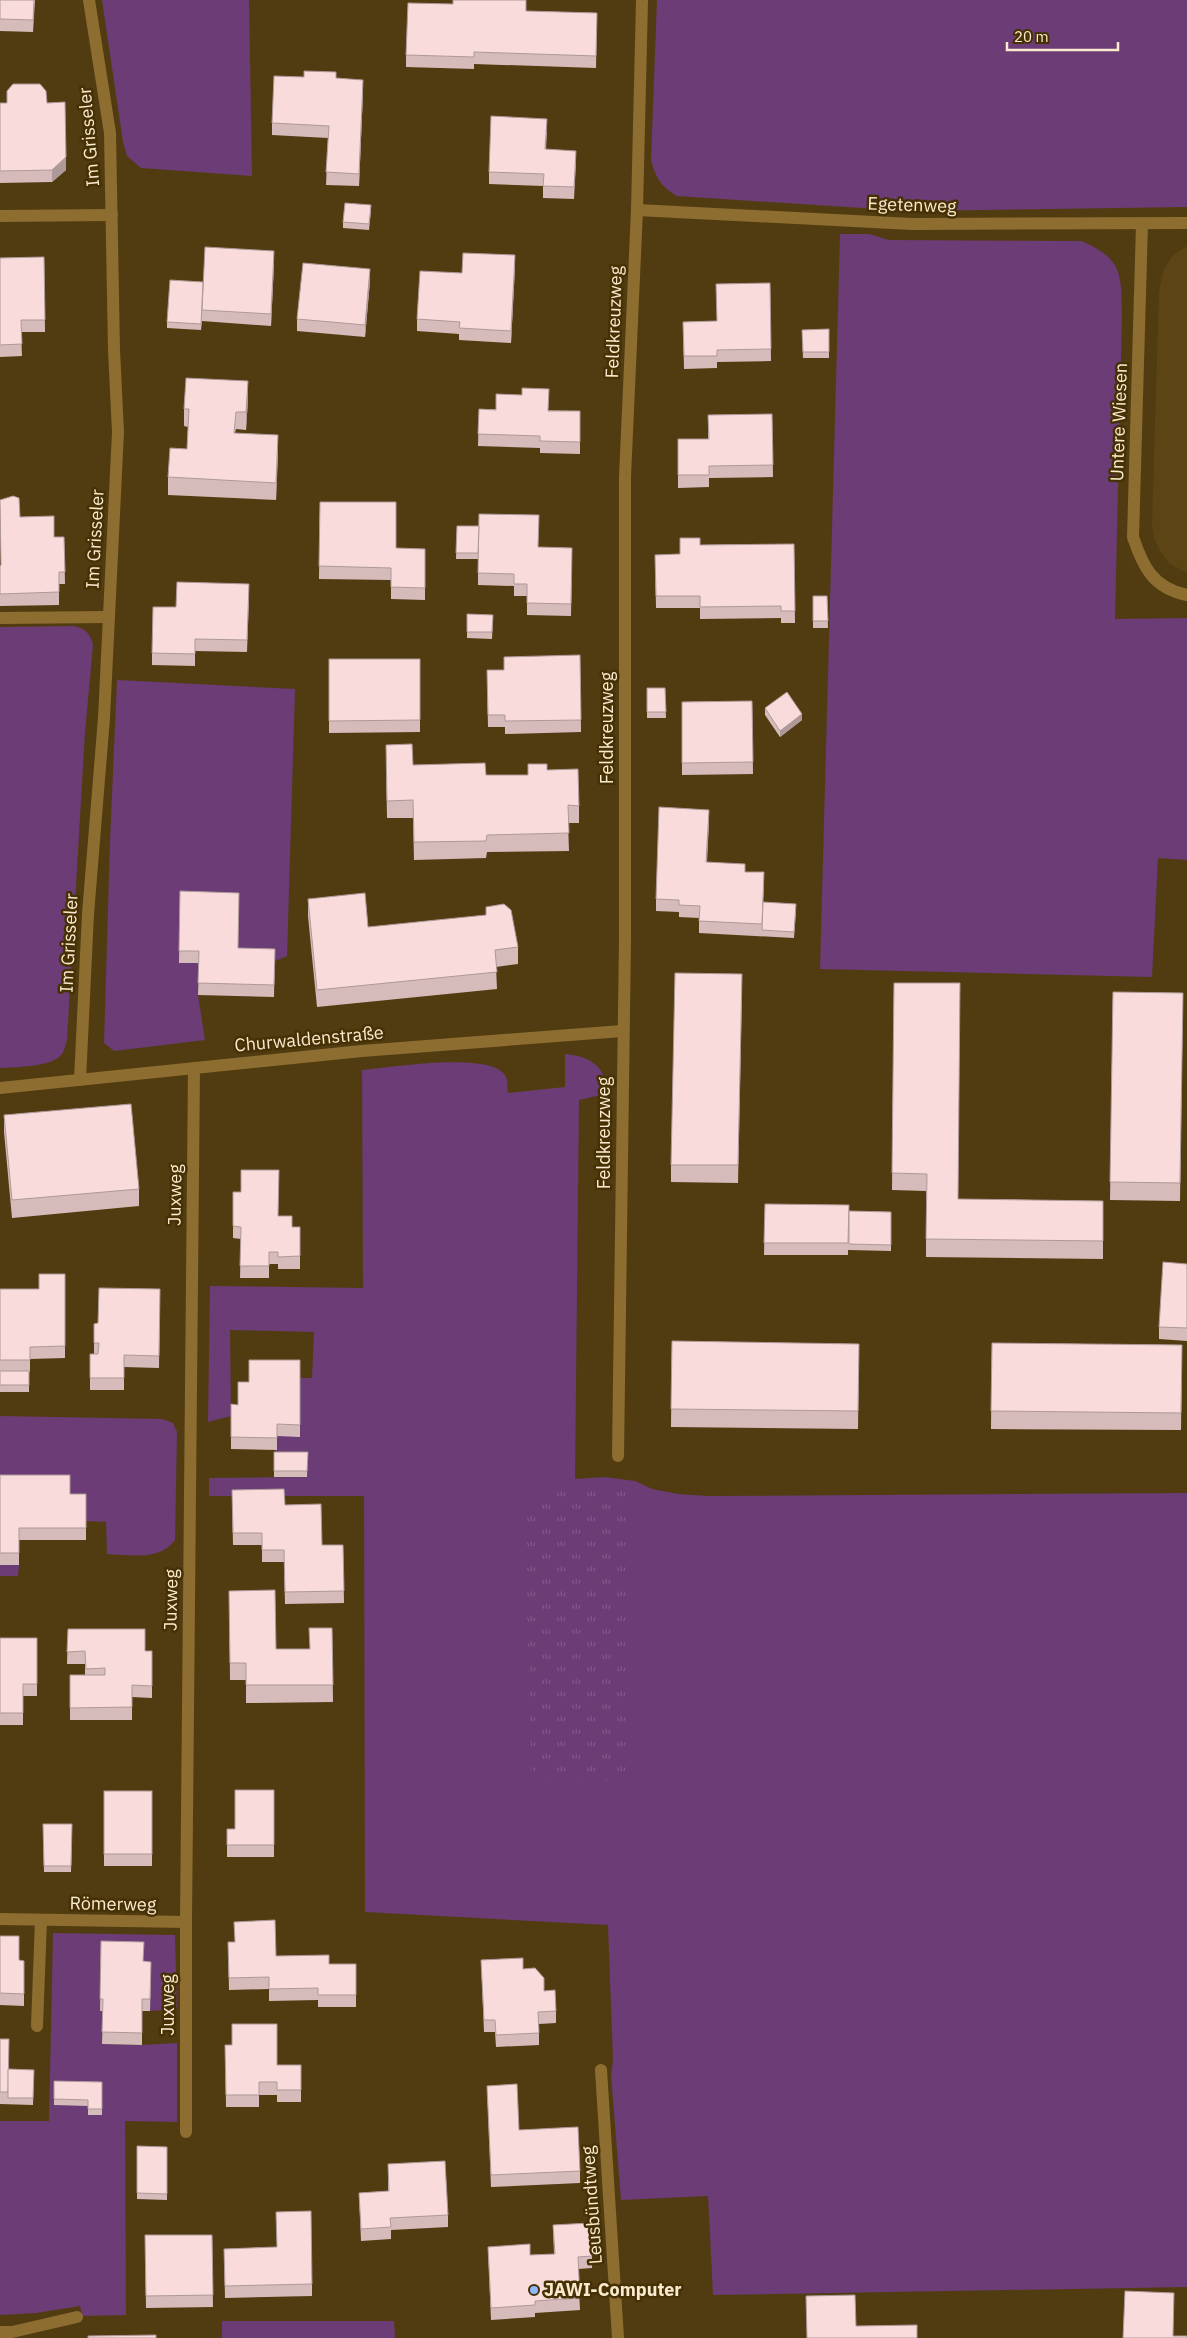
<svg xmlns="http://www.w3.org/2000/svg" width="1187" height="2338" font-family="'IBM Plex Sans',sans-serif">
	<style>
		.built { fill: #5d4414 }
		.green { fill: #6b3c75 }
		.park { fill: url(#park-tufts) }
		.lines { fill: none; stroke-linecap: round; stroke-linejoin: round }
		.street { stroke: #8e6d30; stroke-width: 12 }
		.wall { fill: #d5bcbb }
		.shaded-wall { fill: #ae9999 }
		.building { fill: #f8dbda; stroke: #ae9999 }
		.poi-dot { fill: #90b8fd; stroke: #463105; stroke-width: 2 }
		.labels { text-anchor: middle; stroke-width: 5; stroke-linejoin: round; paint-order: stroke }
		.street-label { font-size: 18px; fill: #faeacf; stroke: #463105 }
		.poi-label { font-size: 18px; font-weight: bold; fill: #faeacf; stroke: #463105; text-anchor: start }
	</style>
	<defs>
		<pattern id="park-tufts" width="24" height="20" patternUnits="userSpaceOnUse" patternTransform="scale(1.25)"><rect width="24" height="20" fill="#6b3c75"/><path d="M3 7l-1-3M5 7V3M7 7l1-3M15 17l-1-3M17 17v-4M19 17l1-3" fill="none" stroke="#815888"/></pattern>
	</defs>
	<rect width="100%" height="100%" fill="#513c12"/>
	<path class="built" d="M1187,246V573L1170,564L1160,551L1154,538L1152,524L1159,292L1163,272L1172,256Z"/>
	<g class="green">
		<path d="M102,0H249L252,176L141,168L127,156L123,142Z"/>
		<path d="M657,0H1187V207L909,211L677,196C660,186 656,178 651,160Z"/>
		<path d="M840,234H869L889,240L1082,241C1123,260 1121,273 1122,315L1115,619L1187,618V860L1158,858L1152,977L820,969Z"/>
		<path d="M74,626C86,629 90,633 93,645L85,732L67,1040C65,1045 65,1051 61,1055C52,1067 15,1067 0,1068V627Z"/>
		<path d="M117,680L295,689L287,956L275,961L179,963H199L198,995L205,1040L114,1051L104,1043L110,841Z"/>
		<path d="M565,1054C590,1056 605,1066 609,1093L579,1100L575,1479L605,1477L635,1481L652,1489L678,1494L707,1496L1187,1493V2287L713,2295L708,2196L621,2200L611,2075L613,2060L608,1925L365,1912L364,1496H209V1478L307,1477L308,1458H274L277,1436H300V1378H312L314,1332L230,1330L231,1416L208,1422L210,1286L363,1288L362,1070C388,1068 494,1050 506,1077C508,1081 507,1088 508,1093L565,1087Z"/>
		<path d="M0,1416L162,1419L173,1423L177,1432L175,1540C160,1561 131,1555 107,1554L106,1522L86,1521V1506L0,1488Z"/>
		<path d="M0,1565H19L18,1576H0Z"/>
		<path d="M53,1933L175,1935L177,2009L150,2011V1974L100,2011H103L102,2044L142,2045L177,2043V2122L125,2121L126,2315L82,2316L80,2306L36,2313L0,2315V2121H49Z"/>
		<path d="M222,2321H394L395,2338H222Z"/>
	</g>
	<path class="park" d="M566,1483L629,1490V1780L532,1779L524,1515Z"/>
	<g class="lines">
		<g class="street">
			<path d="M637,210L912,224L1187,223"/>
			<path d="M0,216L112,215"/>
			<path d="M1142,224L1133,537C1143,567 1153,588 1187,595"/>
			<path d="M0,618L109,617"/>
			<path d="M80,1080L88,914L104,718L118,432L114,350L110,133L89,0"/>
			<path d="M0,1088L362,1051L622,1031"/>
			<path d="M618,1456L625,938V477L637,210L642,0"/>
			<path d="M0,1919L186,1922"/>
			<path d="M37,2026L41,1920"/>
			<path d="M601,2070L618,2338"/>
			<path d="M186,2132V1922L194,1068"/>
			<path d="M0,2332H12L77,2317"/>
		</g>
	</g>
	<g class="wall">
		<path d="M0,0H35L33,32L0,31Z"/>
		<path d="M526,11L597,13L596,68L474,64V69L406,67V55Z"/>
		<path d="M336,78L363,92L359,186L326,185L328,138L272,135V123Z"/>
		<path d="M0,103H47L66,170L52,182L0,183Z"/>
		<path d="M547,131L546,149L576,163L574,199L543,198V186L489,184V172Z"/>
		<path d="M371,211L369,230L343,228V222Z"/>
		<path d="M44,257L45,332H21L22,356L0,357V258Z"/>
		<path d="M274,263L271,326L202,321L201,330L167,328V322L203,282Z"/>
		<path d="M515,267L511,343L459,340V334L417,331V319L462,273Z"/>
		<path d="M370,281L365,337L297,331V319Z"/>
		<path d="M770,283L771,361L717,362V368L684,369L683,322L717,321Z"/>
		<path d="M829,329V358H803L802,330Z"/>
		<path d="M248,399L246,430L236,429L235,433L278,453L276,500L168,495V477L187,449L188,427L184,426V409Z"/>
		<path d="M479,409L580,411V454L540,453V448L478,446Z"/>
		<path d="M772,414L773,477L709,478V487L678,488V439H708V415Z"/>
		<path d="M320,502L396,548L425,549V600L391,599V580L319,579Z"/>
		<path d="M20,517L54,537H64L65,584H59V605L0,606V566H1Z"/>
		<path d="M457,526L538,547L572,548L571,616L527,615V596H514V586L478,585V559H456Z"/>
		<path d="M794,544L795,623H781V618L700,619V608H656L655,555L680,554L700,545Z"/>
		<path d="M813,596H827L828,628H813Z"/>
		<path d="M249,597L247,652L195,651V666L152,665V653L176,607Z"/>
		<path d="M467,614L493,615L492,639L467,638Z"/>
		<path d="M580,655L581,732L505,734V727H488L487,670H504Z"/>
		<path d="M329,659H420V732L329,733Z"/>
		<path d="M647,688H665L666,718H647Z"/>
		<path d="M752,701L753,774L682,775V702Z"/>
		<path d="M765,708L802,720L780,737L765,715Z"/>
		<path d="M386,762L413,765L486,775H528V764L547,770L579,806V823H568L569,851L487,852L486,858L414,860L413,818H387Z"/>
		<path d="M709,822L707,862L745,872L764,885L763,902L796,910L794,938L699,933V918L679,917V912L656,911V899Z"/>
		<path d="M180,891L238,948L275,949L274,997L198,995L199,963H179Z"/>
		<path d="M308,899L368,927L518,947V964L496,967L497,989L317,1007L308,916Z"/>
		<path d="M894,983L958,1199L1103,1201V1259L926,1257V1191L892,1190Z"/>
		<path d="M742,991L738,1183L671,1182V1165Z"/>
		<path d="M1113,992L1183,993L1180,1201L1110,1200Z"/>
		<path d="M4,1115L139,1189V1206L12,1218L4,1132Z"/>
		<path d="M233,1192L278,1216L292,1227H300V1269H278V1264H269V1278H240L241,1239L233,1238Z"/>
		<path d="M765,1204L849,1211L891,1212V1251L848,1250V1255H764Z"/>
		<path d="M1187,1264V1341L1159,1339V1327Z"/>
		<path d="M65,1274V1358L30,1359V1372H29V1392H0V1289H39Z"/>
		<path d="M160,1289L159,1368L124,1367V1390H90V1354H94V1324L98,1323Z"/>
		<path d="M672,1341L859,1344L858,1429L671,1427Z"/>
		<path d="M992,1343L1182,1345L1181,1430L991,1429Z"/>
		<path d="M300,1360V1437L277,1436V1450L231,1449V1404L238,1405L249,1382Z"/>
		<path d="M274,1452H308L307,1477H274Z"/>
		<path d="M0,1475L70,1494H86V1540H19V1565H0Z"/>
		<path d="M232,1490L285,1505L322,1545H343L344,1603L285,1604L284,1562H262V1545H233Z"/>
		<path d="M229,1591L276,1649H309L332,1628L333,1702L246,1703V1680H230Z"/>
		<path d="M68,1629L145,1651H152V1698L132,1697V1720H70V1675H85V1664H67Z"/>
		<path d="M0,1638H37V1696H23V1725H0Z"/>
		<path d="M274,1790V1857H227V1829H235Z"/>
		<rect x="104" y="1791" width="48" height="75"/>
		<path d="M43,1824H72L71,1872H44Z"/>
		<path d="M0,1936L19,1960L24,1961V2006L0,2005Z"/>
		<path d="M101,1941L144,1961L151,1974L150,2011H142V2045L102,2044L103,2011H100Z"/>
		<path d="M228,1942H234L276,1956L329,1964H356V2007H318V2000L269,2001V1989L229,1990Z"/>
		<path d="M481,1960L523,1969L544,1991L556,2011V2023L539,2024V2045L496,2047L495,2032H484Z"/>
		<path d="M0,2039L9,2069L34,2070L33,2105L0,2104Z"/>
		<path d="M225,2045L277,2065H301V2102H277V2095H259V2107H226Z"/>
		<path d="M54,2081L102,2082V2115H88V2106L54,2105Z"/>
		<path d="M487,2086L519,2130L580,2171V2183L491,2187Z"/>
		<path d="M137,2146L167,2147V2200L137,2199Z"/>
		<path d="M388,2164L448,2215V2227L391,2230V2239L361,2241L359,2193L388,2191Z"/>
		<path d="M553,2225L592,2256V2268L578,2269L580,2310L535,2313V2317L491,2320L488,2247L530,2255L554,2254Z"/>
		<path d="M145,2235H212L213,2307L146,2308Z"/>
		<path d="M276,2247L312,2284V2296L225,2298L224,2249Z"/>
	</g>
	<g class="shaded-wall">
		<path d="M363,80V92L359,186V174Z"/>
		<path d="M66,157V170L52,182V170Z"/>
		<path d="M274,251V263L271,326V314Z"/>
		<path d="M515,255V267L511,343V331Z"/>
		<path d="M370,269V281L365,337V325Z"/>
		<path d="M248,381V399L246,430V412Z"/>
		<path d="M278,435V453L276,500V483Z"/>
		<path d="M802,714V720L780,737V731Z"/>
		<path d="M709,810V822L706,874V862Z"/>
	</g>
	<g class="building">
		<path d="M0,0H34L33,20L0,19Z"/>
		<path d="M453,0H526V11L597,13L596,56L474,52V57L406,55L408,3L453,4Z"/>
		<path d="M304,71L336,72V78L363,80L359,174L326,172L329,126L272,123L274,76L304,77Z"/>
		<path d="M13,84H40L46,91L47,103L65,102L66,157L52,170L0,171V103H7V91Z"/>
		<path d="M491,116L547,119L545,149L576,151L574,187L543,186L544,174L489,172Z"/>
		<path d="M345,203L371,205L369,224L343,222Z"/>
		<path d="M205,247L274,251L271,314L202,310Z"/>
		<path d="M463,253L515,255L511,331L459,328L460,322L417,319L420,271L462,273Z"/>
		<path d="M44,257L45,320H21L22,344L0,345V258Z"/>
		<path d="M303,263L370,269L365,325L297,319Z"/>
		<path d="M170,280L203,282L201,324L167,322Z"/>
		<path d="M770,283L771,349L717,350V356H684L683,322L717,321L716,284Z"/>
		<path d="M829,329V352H803L802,330Z"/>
		<path d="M186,378L248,381L246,412H236L234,433L278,435L276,483L168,477L170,448L187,449L189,409H184Z"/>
		<path d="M522,388L549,389L548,411H580V442L540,441V436L478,434L479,409L496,410V394L522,395Z"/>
		<path d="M772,414L773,465L709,466V475H678V439H709L708,415Z"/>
		<path d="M13,496L19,498L20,517L54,516V537H64L65,572H59V592L0,594V566L1,565L0,500Z"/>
		<path d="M320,502H396V548L425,549V588L391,587V568L319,566Z"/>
		<path d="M479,514L539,515L538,547L572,548L571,604L527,603V584H514V574L478,573Z"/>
		<path d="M457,526H479L478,553H456Z"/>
		<path d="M680,538H700V545L794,544L795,611H781V606L700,607V596H656L655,555L680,554Z"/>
		<path d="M177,582L249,584L247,640L195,639V654L152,653L153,607H176Z"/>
		<path d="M813,596H827L828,621H813Z"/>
		<path d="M467,614L493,615L492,632H467Z"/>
		<path d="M580,655L581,720L505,721V715H488L487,670H504V657Z"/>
		<path d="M329,659H420V720L329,721Z"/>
		<path d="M647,688H665L666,712H647Z"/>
		<path d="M787,692L802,714L780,731L765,708Z"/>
		<path d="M752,701L753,762L682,763V702Z"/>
		<path d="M412,744L413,765L485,763L486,775H528V764H547V770L578,769L579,806L568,805L569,833L487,835L486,841L414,842L413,800L387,801L386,745Z"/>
		<path d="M659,807L709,810L706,862L745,864V872H764L762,924L699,921L700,906L679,905V900L656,899Z"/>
		<path d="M180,891L239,893L238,948L275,949L274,985L198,983L199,951H179Z"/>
		<path d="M365,893L368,927L486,915V907L504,904L511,910L518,947L495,950L497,972L317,990L308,899Z"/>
		<path d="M763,902L796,904L794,932L762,930Z"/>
		<path d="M675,973L742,974L738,1165H671Z"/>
		<path d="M894,983H960L958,1199L1103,1201V1241L926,1239L927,1174L892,1173Z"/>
		<path d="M1113,992L1183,993L1180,1183L1110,1182Z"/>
		<path d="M131,1104L139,1189L12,1200L4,1115Z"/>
		<path d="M241,1170H279L278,1216H292V1227H300V1256L278,1257V1252H269V1266H240L241,1227L233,1226V1192H241Z"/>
		<path d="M765,1204L849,1205L848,1243H764Z"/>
		<path d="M849,1211L891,1212V1245L849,1244Z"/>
		<path d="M1163,1262L1187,1264V1328L1159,1327Z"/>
		<path d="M39,1274H65V1346L30,1347V1360H0V1289H39Z"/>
		<path d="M99,1288L160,1289L159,1356L124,1355V1378H90V1354H98L99,1343H94V1324L98,1323Z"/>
		<path d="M672,1341L859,1344L858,1411L671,1409Z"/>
		<path d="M992,1343L1182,1345L1181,1413L991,1411Z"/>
		<path d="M249,1360H300V1425L277,1424V1438L231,1437V1404L238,1405V1382H249Z"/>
		<rect x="0" y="1371" width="29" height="14"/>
		<path d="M274,1452H308L307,1471H274Z"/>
		<path d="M0,1475H70V1494H86V1528H19V1553H0Z"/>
		<path d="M284,1489L285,1505L321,1504L322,1545H343L344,1591L285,1592L284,1550H262V1533H233L232,1490Z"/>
		<path d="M275,1590L276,1649H310L309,1628H332L333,1685H246V1663H230L229,1591Z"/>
		<path d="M68,1629H145V1651H152V1686L132,1685V1707L70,1708V1675H105V1668L86,1669L85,1651L67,1652Z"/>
		<path d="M0,1638H37V1684H23V1713H0Z"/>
		<path d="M235,1790H274V1845H227V1829H235Z"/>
		<rect x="104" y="1791" width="48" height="63"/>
		<path d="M43,1824H72L71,1866H44Z"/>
		<path d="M275,1920L276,1956L329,1955V1964H356V1995H318V1988L269,1989V1977L229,1978L228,1942H235L234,1922Z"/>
		<path d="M0,1936H19V1960L24,1961V1994L0,1993Z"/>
		<path d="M101,1941L144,1942L143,1961L151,1962L150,1999H142V2033L102,2032L103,1999H100Z"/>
		<path d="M523,1958V1969L535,1968L544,1978V1991L555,1990L556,2011L538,2012L539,2033L496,2035L495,2020H484L481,1960Z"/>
		<path d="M232,2024H277V2065H301V2090H277V2082H259V2095H226L225,2045H232Z"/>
		<path d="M0,2039H9L8,2092H0Z"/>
		<path d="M8,2069L34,2070L33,2098H8Z"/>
		<path d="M54,2081L102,2082V2109H88V2100L54,2099Z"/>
		<path d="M517,2084L519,2130L578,2127L580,2171L491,2175L487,2086Z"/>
		<path d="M137,2146L167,2147V2194L137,2193Z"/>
		<path d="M445,2161L448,2215L390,2218L391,2227L361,2229L359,2193L389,2191L388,2164Z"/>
		<path d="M311,2211L312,2284L225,2286L224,2249L277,2247L276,2212Z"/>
		<path d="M590,2223L592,2256L578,2257L580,2298L535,2301V2305L491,2308L488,2247L530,2244V2255L555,2254L553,2225Z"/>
		<path d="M145,2235H212L213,2295L146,2296Z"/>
		<path d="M1125,2291L1174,2293L1173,2336H1187V2338H1123Z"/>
		<path d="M855,2295L856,2326L917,2325V2338H807L806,2296Z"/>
		<path d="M156,2335V2338H88V2336Z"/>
	</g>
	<circle class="poi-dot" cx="534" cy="2290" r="5"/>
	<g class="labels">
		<g class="street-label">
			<text transform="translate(89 137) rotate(-95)" y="6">Im Grisseler</text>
			<text transform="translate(912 205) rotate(2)" y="6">Egetenweg</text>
			<text transform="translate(614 322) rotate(-88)" y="6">Feldkreuzweg</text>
			<text transform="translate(1119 422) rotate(-88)" y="6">Untere Wiesen</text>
			<text transform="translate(95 539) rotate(-87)" y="6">Im Grisseler</text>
			<text transform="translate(607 728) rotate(-90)" y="6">Feldkreuzweg</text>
			<text transform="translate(69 943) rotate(-87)" y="6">Im Grisseler</text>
			<text transform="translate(309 1039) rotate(-5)" y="6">Churwaldenstraße</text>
			<text transform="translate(604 1133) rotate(-90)" y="6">Feldkreuzweg</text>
			<text transform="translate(175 1195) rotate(-89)" y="6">Juxweg</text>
			<text transform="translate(171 1600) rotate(-89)" y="6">Juxweg</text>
			<text transform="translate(113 1904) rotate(1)" y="6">Römerweg</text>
			<text transform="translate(168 2005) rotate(-90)" y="6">Juxweg</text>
			<text transform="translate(592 2205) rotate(-94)" y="6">Leusbündtweg</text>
		</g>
		<g class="poi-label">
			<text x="544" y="2296">JAWI-Computer</text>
		</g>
	</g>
	<path d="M1007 42v8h111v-8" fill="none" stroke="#faeacf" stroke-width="2.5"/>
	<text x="1014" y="42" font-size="15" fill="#faeacf" stroke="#463105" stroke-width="4" paint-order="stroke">20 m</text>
</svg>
